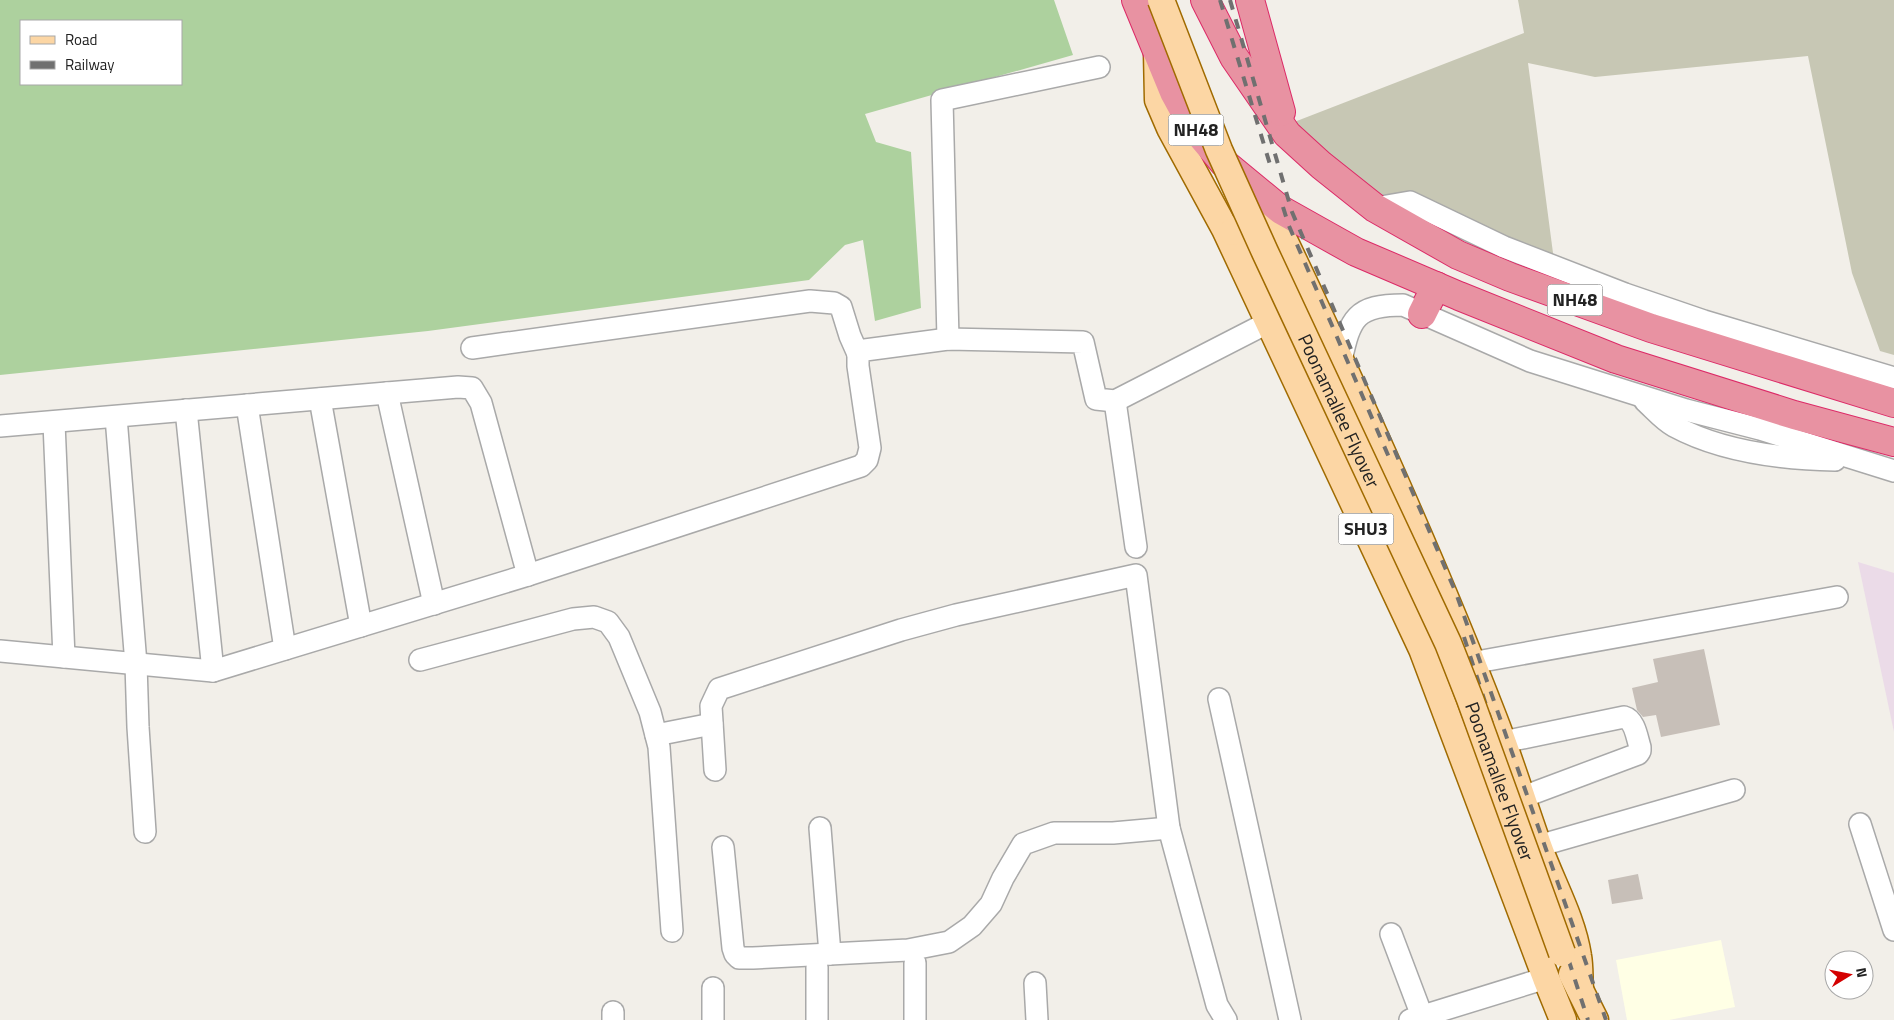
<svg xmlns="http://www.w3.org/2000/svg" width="1894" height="1020" font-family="'Titillium Web',sans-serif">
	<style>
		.industrial { fill: #ebdbe8 }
		.education { fill: #ffffe5 }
		.construction { fill: #c7c7b4 }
		.forest { fill: #add19e; fill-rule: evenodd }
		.building { fill: #c7bfb8 }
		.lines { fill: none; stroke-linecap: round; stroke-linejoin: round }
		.minor-casing { stroke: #a9a9a9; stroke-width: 24 }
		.major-casing { stroke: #a06b00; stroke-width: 29 }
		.highway-casing { stroke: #dc2a67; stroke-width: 30 }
		.minor { stroke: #fff; stroke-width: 21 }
		.major { stroke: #fcd6a4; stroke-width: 26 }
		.highway { stroke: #e892a2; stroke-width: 28 }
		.rail { stroke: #707070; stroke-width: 4; stroke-dasharray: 10 10; stroke-linecap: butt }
		.major-bridge-casing { stroke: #a06b00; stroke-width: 29; stroke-linecap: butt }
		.major-bridge { stroke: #fcd6a4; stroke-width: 26 }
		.labels { text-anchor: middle; stroke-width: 4.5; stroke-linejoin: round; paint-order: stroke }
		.shield { fill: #fff; stroke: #646464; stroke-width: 1 }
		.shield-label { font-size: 18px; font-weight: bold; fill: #222 }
		.street-label { font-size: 19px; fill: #222; stroke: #fff }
	</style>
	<rect width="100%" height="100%" fill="#f2efe9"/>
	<path class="industrial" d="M1858,562L1894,573V732Z"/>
	<path class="education" d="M1721,940L1735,1007L1669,1020H1627L1616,960Z"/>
	<path class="construction" d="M1518,0H1894V355L1880,351L1852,273L1808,56L1595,77L1528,63L1555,268L1396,206L1344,172L1289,124L1524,33Z"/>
	<path class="forest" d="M0,0H1054L1073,55L865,114L876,142L911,152L921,308L875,321L863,240L845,245L809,280L428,331L0,375ZM21,21H181V84H21Z"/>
	<g class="building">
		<path d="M1704,649L1720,725L1661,737L1656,715L1643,717L1637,710L1632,688L1658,682L1653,659Z"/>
		<path d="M1638,874L1643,899L1612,904L1608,880Z"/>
	</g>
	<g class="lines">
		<defs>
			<g id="minor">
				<path d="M1375,208L1410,202L1504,247L1625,294L1704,321L1894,378"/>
				<path d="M948,339L942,100L1099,67"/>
				<path d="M472,348L810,301L834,303L841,307L850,336L858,354"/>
				<path d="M1341,361C1350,318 1356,305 1403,305L1530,361L1686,410L1760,429L1894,471"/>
				<path d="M320,399L361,626"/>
				<path d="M1115,401L1136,547"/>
				<path d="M1645,401C1654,409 1663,420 1674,426C1722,452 1781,459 1835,460"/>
				<path d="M247,405L285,649"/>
				<path d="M186,410L213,671"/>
				<path d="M116,417L136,664L138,727L145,832"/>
				<path d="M54,423L64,657"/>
				<path d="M0,426L387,393"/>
				<path d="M434,604L387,393L458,387L472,388L481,403L528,575"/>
				<path d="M0,651L213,671L528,575L861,466L867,460L870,448L858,366V354L865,350L948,339L1083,342L1096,399L1115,401L1269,322"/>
				<path d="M420,660L573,619L594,617L608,622L619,637L650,712L659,747L672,931"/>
				<path d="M1471,663L1837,597"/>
				<path d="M1219,699L1290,1020"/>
				<path d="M656,735L712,724"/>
				<path d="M1503,742L1624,717C1635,720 1637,738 1640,747V751L1638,754L1523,797"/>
				<path d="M715,770L711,706L719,689L901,630L956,615L1136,575L1169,828L1217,1005L1226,1020"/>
				<path d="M1860,824L1894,930"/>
				<path d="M820,828L830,954"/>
				<path d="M1538,846L1734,790"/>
				<path d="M723,847L733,948L735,954L739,958H753L908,950L949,942L972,926L991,904L1003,878L1023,844L1054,833H1113L1169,828"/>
				<path d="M1391,934L1422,1016"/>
				<path d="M915,963V1020"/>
				<path d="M817,967V1020"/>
				<path d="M1035,983L1037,1020"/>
				<path d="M713,988V1020"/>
				<path d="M613,1020V1012"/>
				<path d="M1410,1020L1546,978"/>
			</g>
			<g id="major">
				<path d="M1157,52L1158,100L1170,128L1225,229L1422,649L1546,978L1563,1020"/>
				<path d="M1232,232L1260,220L1271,225L1283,238C1358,396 1431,556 1494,719C1510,760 1523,803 1538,845C1551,882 1572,917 1578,956C1580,967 1579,978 1580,989"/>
				<path d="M1572,974L1595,1020"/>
			</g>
			<g id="highway">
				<path d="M1136,0L1174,92L1192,125L1224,163L1281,210L1322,233L1356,252L1459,296L1616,359L1794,415L1894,442"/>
				<path d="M1205,0L1234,57L1287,134L1321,165L1375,208L1458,255L1510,277L1651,328L1894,403"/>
				<path d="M1250,0L1281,112"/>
				<path d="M1422,314L1436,286"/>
			</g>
		</defs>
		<use href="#minor" class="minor-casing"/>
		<use href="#major" class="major-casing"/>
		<use href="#highway" class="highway-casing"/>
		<use href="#minor" class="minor"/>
		<use href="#major" class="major"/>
		<use href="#highway" class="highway"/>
		<g class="rail">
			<path d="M1220,0L1272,171"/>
			<path d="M1230,0L1292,212L1456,593L1606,1020"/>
			<path d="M1283,207L1289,226L1391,462"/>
			<path d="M1464,637L1588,1020"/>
		</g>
		<defs>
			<g id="major-bridge">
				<path id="s1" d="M1161,0L1219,150L1265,252L1448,643L1470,699L1562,953"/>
			</g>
		</defs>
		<use href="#major-bridge" class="major-bridge-casing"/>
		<use href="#major-bridge" class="major-bridge"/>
	</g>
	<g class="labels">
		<g class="shield">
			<rect x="1168.5" y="114.5" width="55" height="31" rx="4"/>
			<rect x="1547.5" y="284.5" width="55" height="31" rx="4"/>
			<rect x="1338.5" y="513.5" width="55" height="31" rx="4"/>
		</g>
		<g class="shield-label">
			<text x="1196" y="136">NH48</text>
			<text x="1575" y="306">NH48</text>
			<text x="1366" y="535">SHU3</text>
		</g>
		<g class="street-label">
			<text dy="7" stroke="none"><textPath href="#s1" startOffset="448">Poonamallee Flyover</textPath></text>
			<text dy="7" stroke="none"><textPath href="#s1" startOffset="852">Poonamallee Flyover</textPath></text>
		</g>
	</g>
	<rect x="20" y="20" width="162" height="65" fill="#ffffff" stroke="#a7a7a7"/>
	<rect x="30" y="36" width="25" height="8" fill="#fcd6a4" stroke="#a7a7a7"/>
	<text x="65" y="45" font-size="15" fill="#222222">Road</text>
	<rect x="30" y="61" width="25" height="8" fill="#707070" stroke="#a7a7a7"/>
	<text x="65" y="70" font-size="15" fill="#222222">Railway</text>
	<g transform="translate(1849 975) rotate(80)"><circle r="24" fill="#ffffff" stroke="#a7a7a7"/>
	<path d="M0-4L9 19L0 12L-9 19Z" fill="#d40000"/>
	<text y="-8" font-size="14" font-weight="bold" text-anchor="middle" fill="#222222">N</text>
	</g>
</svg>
